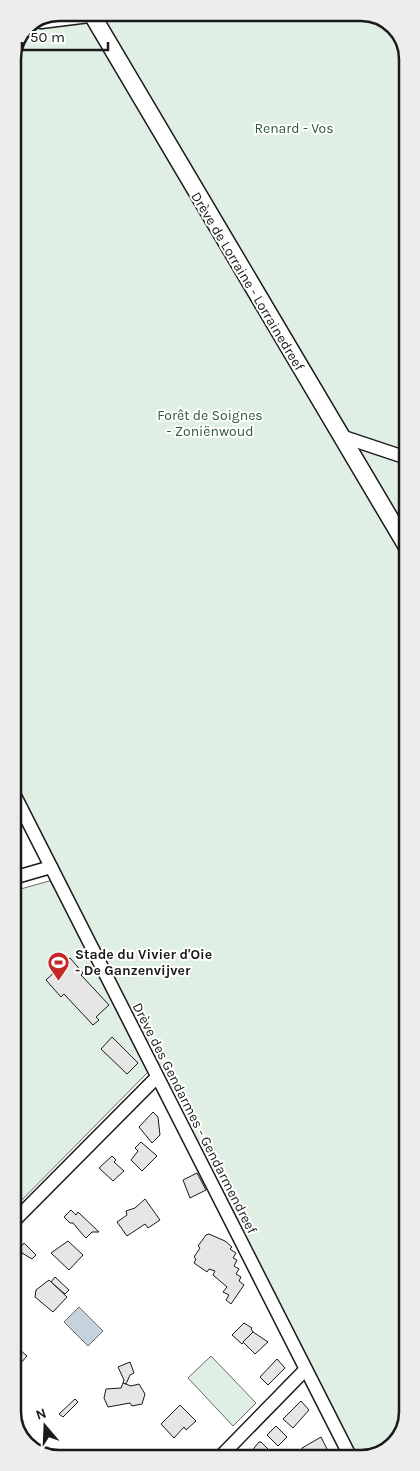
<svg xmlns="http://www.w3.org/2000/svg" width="420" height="1471" font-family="Karla,sans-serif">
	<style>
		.green { fill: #e0efe3; stroke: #6a6a6a }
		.water { fill: #c6d2dc; stroke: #6a6a6a }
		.building { fill: #e6e6e6; stroke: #1a1a1a }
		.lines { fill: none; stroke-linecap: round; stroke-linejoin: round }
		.minor-casing { stroke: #1a1a1a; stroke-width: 15 }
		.major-casing { stroke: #1a1a1a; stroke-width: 19 }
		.minor { stroke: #fff; stroke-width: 12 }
		.major { stroke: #fff; stroke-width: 16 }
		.labels { text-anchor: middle; stroke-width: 4; stroke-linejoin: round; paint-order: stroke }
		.park-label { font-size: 14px; fill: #2b5a34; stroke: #fff }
		.street-label { font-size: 14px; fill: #1a1a1a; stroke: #fff }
		.poi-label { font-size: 14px; font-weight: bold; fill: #1a1a1a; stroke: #fff; text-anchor: start }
		.rim { fill: none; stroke: #1a1a1a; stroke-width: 2.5 }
	</style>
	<rect width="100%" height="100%" fill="#fff"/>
	<g class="green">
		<path d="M59,13H367L392,24L407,50V1412L396,1442L370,1458H352L13,787V59L26,26Z"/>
		<path d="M53,880L149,1071L13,1209V891Z"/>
		<path d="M211,1356L256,1403L233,1426L188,1378Z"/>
	</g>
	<path class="water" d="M79,1307L103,1331L88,1346L64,1322Z"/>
	<g class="building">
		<path d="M70,958L83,973L81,975L109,1005L96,1017L99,1020L93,1025L64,994L61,997L46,980Z"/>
		<path d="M112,1037L138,1063L127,1074L101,1049Z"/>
		<path d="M153,1112L158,1117L160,1135L152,1143L139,1127Z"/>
		<path d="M141,1142L157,1156L142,1171L131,1160L138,1151L135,1148Z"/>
		<path d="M112,1156L116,1160L114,1162L124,1171L113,1181L99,1168Z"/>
		<path d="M197,1173L206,1190L190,1198L183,1180Z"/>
		<path d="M145,1199L160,1220L148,1228L145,1224L127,1236L117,1222L127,1215L126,1211L135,1208Z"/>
		<path d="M71,1210L76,1215L78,1212L99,1232H92L86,1238L83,1235L73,1223H70L64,1217Z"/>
		<path d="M209,1234L225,1241L232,1247L230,1249L236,1253L233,1258L237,1260L234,1266L239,1269L236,1274L241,1277L239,1281L244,1285L231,1304L226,1300L229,1295L223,1292L227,1287L213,1275L215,1271L209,1269L207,1272L194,1263L196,1259L194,1257L200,1248L198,1246L206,1235Z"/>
		<path d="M68,1241L83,1255L69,1270L51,1253Z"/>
		<path d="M24,1243L36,1255L32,1259L22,1253L20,1248Z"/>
		<path d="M55,1277L69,1290L65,1294L51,1282Z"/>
		<path d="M49,1280L67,1297L53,1312L35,1297L36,1290Z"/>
		<path d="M244,1323L252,1328L251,1329L253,1332L242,1344L232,1335Z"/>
		<path d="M253,1332L268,1342L255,1354L243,1342Z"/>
		<path d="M13,1344L27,1356L20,1364L13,1357Z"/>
		<path d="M277,1359L285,1368L268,1385L260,1377Z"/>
		<path d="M130,1362L134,1373L130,1375L126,1384L123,1383L124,1380L118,1367Z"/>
		<path d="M123,1383L131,1386L139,1384L145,1394L142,1404L132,1406L130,1403L108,1407L104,1398L106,1389L121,1388Z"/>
		<path d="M75,1399L78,1402L63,1417L59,1414Z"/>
		<path d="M301,1401L309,1410L293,1428L283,1419Z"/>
		<path d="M180,1405L196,1421L186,1430L184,1427L174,1438L161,1424Z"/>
		<path d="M276,1426L287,1437L278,1446L267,1435Z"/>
		<path d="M321,1437L329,1453L320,1458H311L304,1453L302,1448Z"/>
		<path d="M259,1442H261L275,1456L255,1458L250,1453Z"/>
	</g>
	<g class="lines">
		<defs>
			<g id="minor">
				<path d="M341,436L407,458"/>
				<path d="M13,792L351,1458"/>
				<path d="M13,878L51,867"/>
				<path d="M13,1222L157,1077"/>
				<path d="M219,1458L305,1370"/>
			</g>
			<g id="major">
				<path d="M91,13L407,547"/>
				<path d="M41,20L97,13"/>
			</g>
		</defs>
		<use href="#minor" class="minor-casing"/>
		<use href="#major" class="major-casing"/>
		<use href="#minor" class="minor"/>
		<use href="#major" class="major"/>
	</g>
	<defs>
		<symbol id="stadium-pin" viewBox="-11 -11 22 30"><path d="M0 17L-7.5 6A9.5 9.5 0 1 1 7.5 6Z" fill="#c62828" stroke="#fff"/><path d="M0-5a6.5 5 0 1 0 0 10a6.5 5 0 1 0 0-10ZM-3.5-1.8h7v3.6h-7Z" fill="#fff"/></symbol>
	</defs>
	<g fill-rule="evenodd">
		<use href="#stadium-pin" x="46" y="950" width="25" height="34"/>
	</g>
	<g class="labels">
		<g class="park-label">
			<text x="294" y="133">Renard - Vos</text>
			<text x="210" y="420">Forêt de Soignes<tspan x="210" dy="16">- Zoniënwoud</tspan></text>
		</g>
		<g class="street-label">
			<text transform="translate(248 281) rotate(59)" y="5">Drève de Lorraine - Lorrainedreef</text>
			<text transform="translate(195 1118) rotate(63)" y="5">Drève des Gendarmes - Gendarmendreef</text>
		</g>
		<g class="poi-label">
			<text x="75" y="959">Stade du Vivier d'Oie<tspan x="75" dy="16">- De Ganzenvijver</tspan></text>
		</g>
	</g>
	<path d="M0 0H420V1471H0ZM59 21H361A38 38 0 0 1 399 59V1412A38 38 0 0 1 361 1450H59A38 38 0 0 1 21 1412V59A38 38 0 0 1 59 21Z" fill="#ededed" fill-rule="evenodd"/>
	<path class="rim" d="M59 21H361A38 38 0 0 1 399 59V1412A38 38 0 0 1 361 1450H59A38 38 0 0 1 21 1412V59A38 38 0 0 1 59 21Z"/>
	<g transform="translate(45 1426) rotate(341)" stroke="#ffffff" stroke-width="4" paint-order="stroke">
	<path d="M0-4L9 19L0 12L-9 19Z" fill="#1a1a1a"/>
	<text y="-8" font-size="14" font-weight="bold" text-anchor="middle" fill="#1a1a1a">N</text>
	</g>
	<path d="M22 42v8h86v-8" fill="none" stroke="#1a1a1a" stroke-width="2.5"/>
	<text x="30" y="42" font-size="15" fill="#1a1a1a" stroke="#ffffff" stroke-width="4" paint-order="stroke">50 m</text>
</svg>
